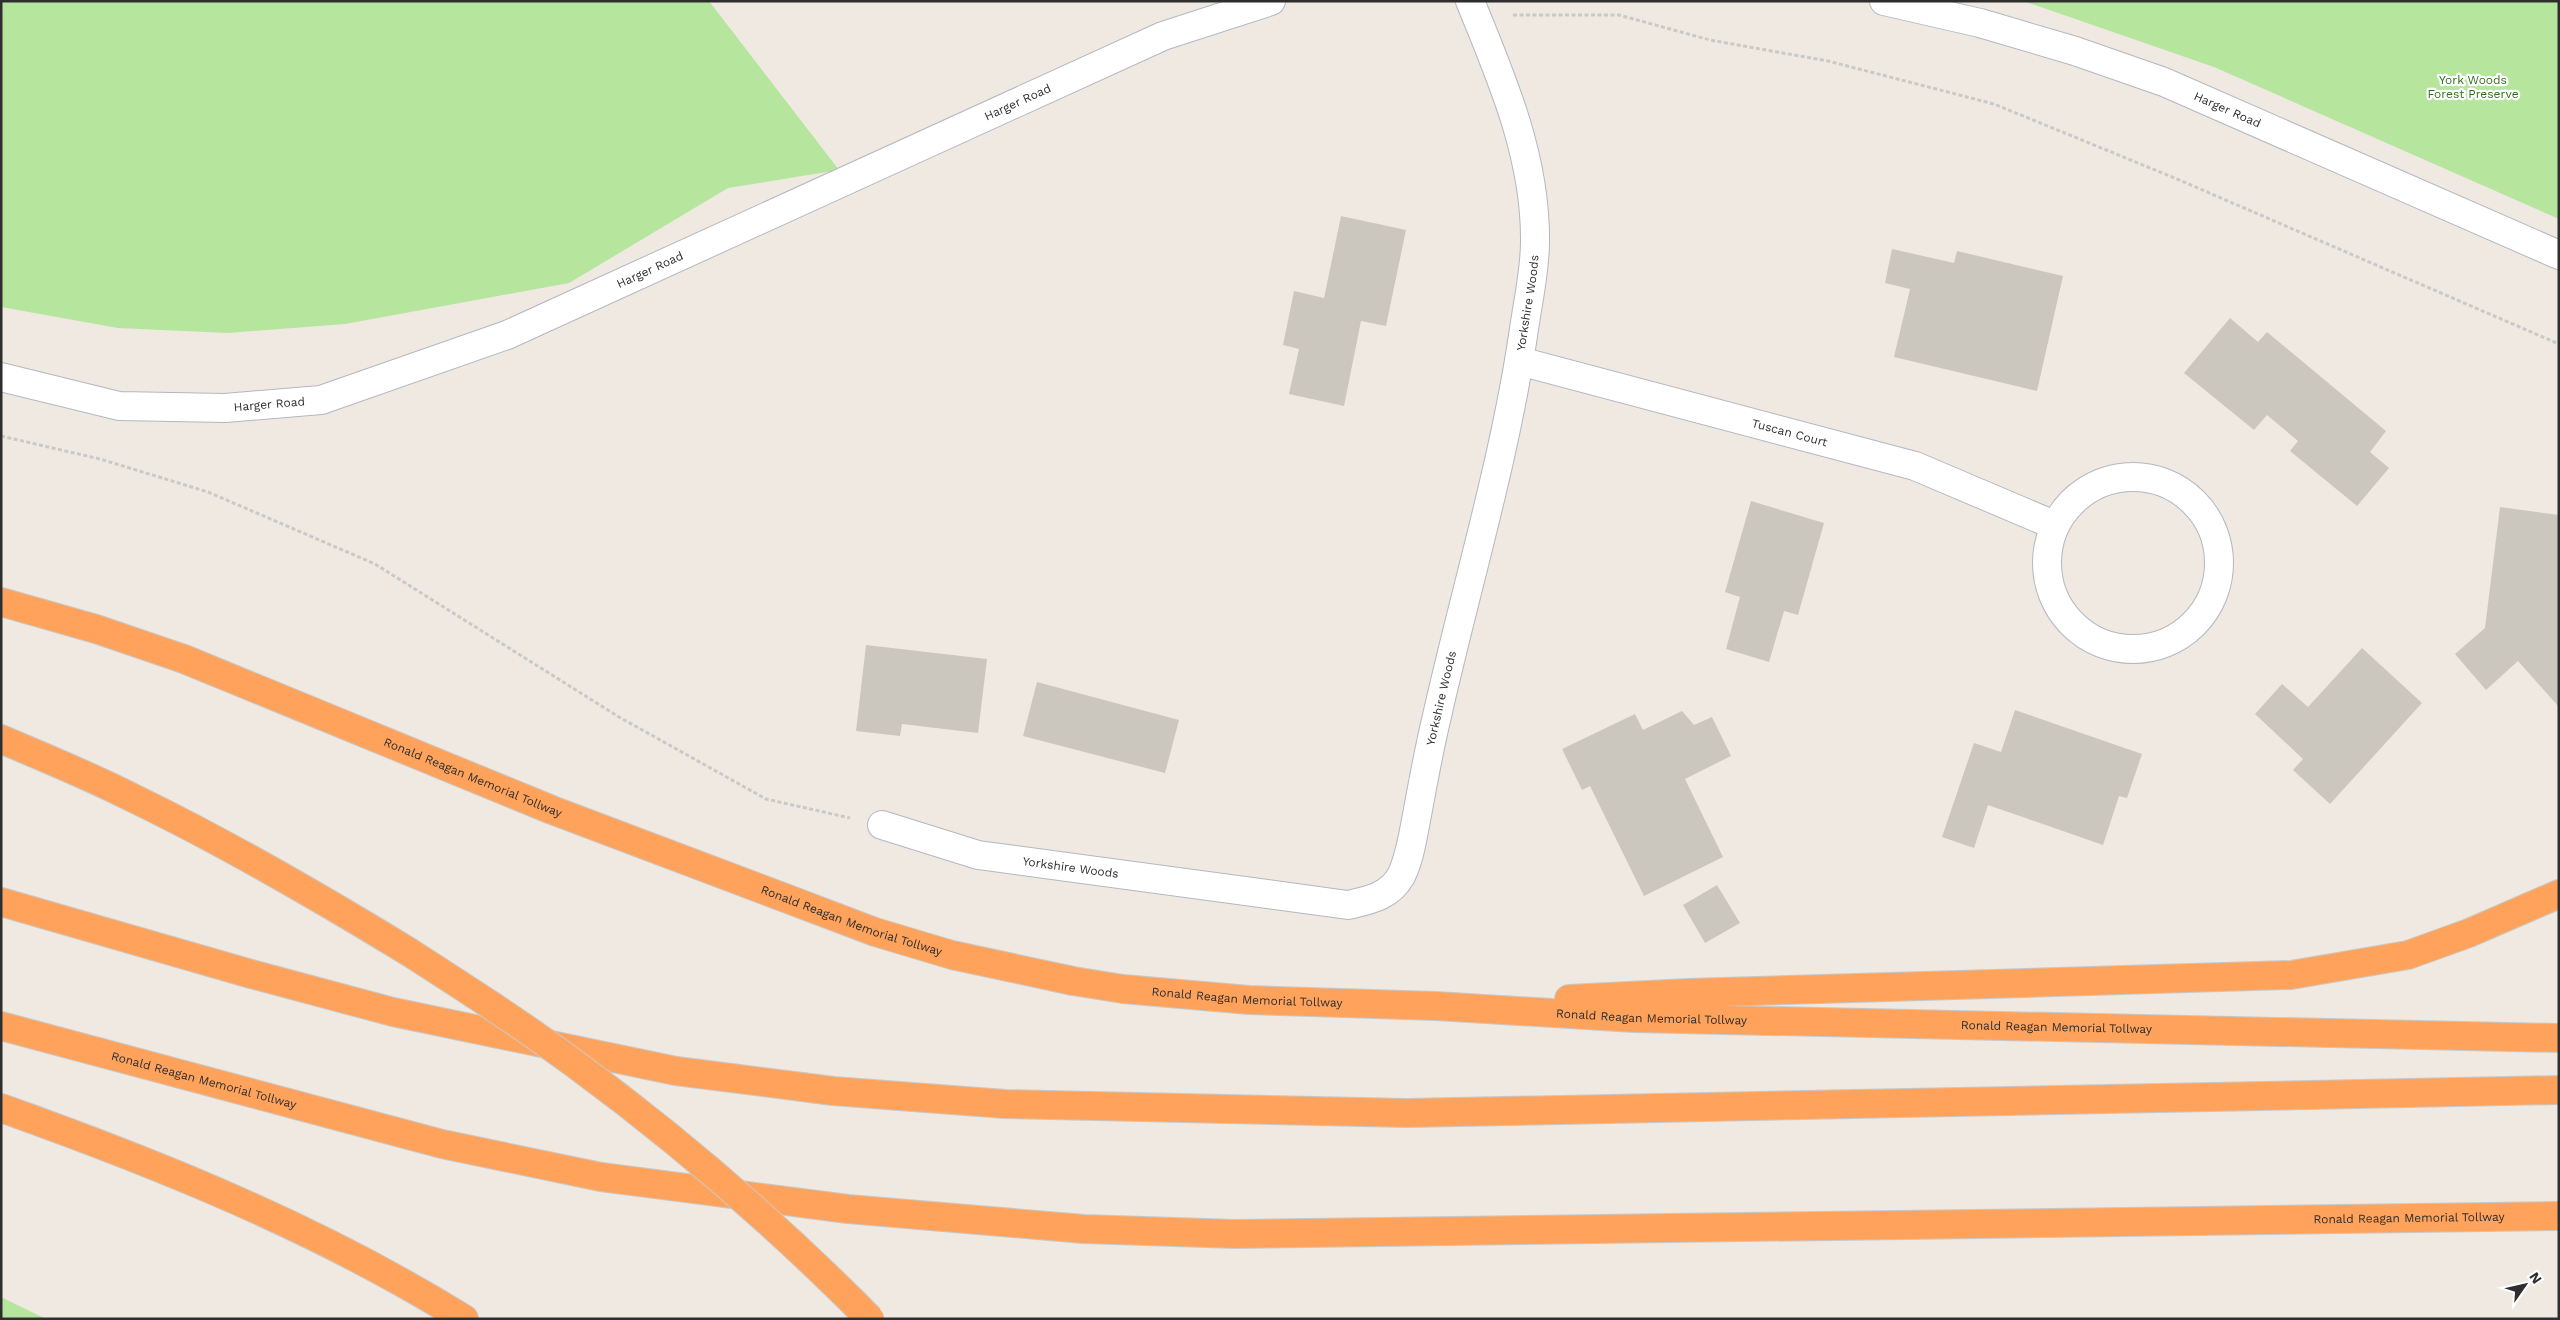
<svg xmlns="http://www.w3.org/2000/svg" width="2560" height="1320" font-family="'Work Sans',sans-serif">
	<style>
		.green { fill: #b6e59e }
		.building { fill: #cbc7bf }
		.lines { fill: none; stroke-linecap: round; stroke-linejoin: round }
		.minor-casing { stroke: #b4b7c1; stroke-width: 30 }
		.highway-casing { stroke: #c9c9c9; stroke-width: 30 }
		.path { stroke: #c9c9c9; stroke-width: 3; stroke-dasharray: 4 2.5; stroke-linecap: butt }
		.minor { stroke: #fff; stroke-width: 28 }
		.highway { stroke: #ffa35c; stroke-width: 28 }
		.highway-bridge-casing { stroke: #c9c9c9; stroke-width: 30; stroke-linecap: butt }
		.highway-bridge { stroke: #ffa35c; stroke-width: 28 }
		.labels { text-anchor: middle; stroke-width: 4.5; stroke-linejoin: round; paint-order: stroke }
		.park-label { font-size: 12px; fill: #2c6e1b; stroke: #fff }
		.street-label { font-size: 12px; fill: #2e2e2e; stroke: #fff }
	</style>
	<rect width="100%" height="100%" fill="#efe9e1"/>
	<g class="green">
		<path d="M1,1H709L839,170L728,188L569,283L345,324L228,333L118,328L1,307Z"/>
		<path d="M2023,1H2559V219L2214,67Z"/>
		<path d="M1,1297L46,1319H1Z"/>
	</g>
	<g class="building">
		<path d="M1341,216L1406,230L1386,326L1361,321L1344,406L1289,394L1299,349L1283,345L1294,291L1324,298Z"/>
		<path d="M1892,249L1954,263L1957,251L2063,276L2037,391L1894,357L1910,289L1885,283Z"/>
		<path d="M2230,318L2258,342L2267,332L2386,431L2370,452L2389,468L2357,506L2290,451L2298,441L2267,415L2254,430L2184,373Z"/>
		<path d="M1751,501L1824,523L1798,615L1784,611L1769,662L1726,649L1740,597L1725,592Z"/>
		<path d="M2500,507L2559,515V707L2518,661L2486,690L2455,654L2485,628Z"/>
		<path d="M866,645L987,659L978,733L902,724L900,736L856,731Z"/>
		<path d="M2362,648L2422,703L2330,804L2293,770L2303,759L2255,714L2282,684L2308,707Z"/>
		<path d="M1037,682L1179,720L1165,773L1023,736Z"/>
		<path d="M2015,710L2142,754L2127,798L2119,796L2103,845L1988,805L1974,848L1942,837L1974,743L2001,752Z"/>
		<path d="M1682,711L1694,725L1712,717L1731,756L1685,779L1723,857L1644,896L1590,786L1582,790L1562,749L1635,714L1643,730Z"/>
		<path d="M1717,885L1740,923L1705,943L1683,905Z"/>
	</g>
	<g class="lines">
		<defs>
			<g id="minor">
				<path id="s1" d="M1884,1L1980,23L2075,51L2164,82L2559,255"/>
				<path id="s2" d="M1519,361L1915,466L2054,525"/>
				<path id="s3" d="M1,377L119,406L225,408L321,400L507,335L1163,36L1271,1"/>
				<circle cx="2133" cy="563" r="86"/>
				<path id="s4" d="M882,825L978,855L1348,905C1369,900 1389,897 1401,876C1410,858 1413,835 1417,815C1423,782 1429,749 1437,716C1466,587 1505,460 1524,329C1528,301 1535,271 1535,242C1536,157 1502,79 1470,1"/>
			</g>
			<g id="highway">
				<path id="s5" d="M1,602L96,629L184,659L552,810L875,932L952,955L1073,981L1123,989L1249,1000L1436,1006L1634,1018L2559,1038"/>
				<path d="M1,739C45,758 90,776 133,798C228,844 319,897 409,952"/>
				<path d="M1,902L251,974L393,1012L676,1071L833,1091L1005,1104L1407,1113L2559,1090"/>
				<path d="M1569,999L1688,993L2291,975L2408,955L2469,933L2559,894"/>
				<path id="s6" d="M1,1026L442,1144L601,1177L848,1209L1084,1229L1236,1234L2559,1216"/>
				<path d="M1,1108C161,1165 319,1229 464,1319"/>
			</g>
		</defs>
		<use href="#minor" class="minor-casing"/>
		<use href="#highway" class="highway-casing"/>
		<g class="path">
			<path d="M1513,15H1619L1710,40L1828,61L1994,104L2177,179L2559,344"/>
			<path d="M1,436L100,459L208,492L375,564L619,717L766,799L850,818"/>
		</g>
		<use href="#minor" class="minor"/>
		<use href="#highway" class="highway"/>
		<defs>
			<path id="highway-bridge" d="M409,952C465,988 521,1024 575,1064C680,1141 778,1226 870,1319"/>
		</defs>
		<use href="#highway-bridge" class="highway-bridge-casing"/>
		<use href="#highway-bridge" class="highway-bridge"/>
	</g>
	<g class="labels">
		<g class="park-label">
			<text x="2473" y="84">York Woods<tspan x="2473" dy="14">Forest Preserve</tspan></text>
		</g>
		<g class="street-label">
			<text dy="4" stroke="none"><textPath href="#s3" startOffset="1082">Harger Road</textPath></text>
			<text dy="4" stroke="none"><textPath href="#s1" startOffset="361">Harger Road</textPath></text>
			<text dy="4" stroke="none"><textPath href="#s3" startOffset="678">Harger Road</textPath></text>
			<text dy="4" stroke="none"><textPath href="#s4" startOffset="1124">Yorkshire Woods</textPath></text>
			<text dy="4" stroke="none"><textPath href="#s3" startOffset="272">Harger Road</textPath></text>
			<text dy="4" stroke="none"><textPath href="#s2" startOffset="280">Tuscan Court</textPath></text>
			<text dy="4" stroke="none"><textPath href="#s4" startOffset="719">Yorkshire Woods</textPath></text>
			<text dy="4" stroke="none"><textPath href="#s5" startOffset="504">Ronald Reagan Memorial Tollway</textPath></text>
			<text dy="4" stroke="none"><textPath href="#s4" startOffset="194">Yorkshire Woods</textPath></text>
			<text dy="4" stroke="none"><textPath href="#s5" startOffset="909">Ronald Reagan Memorial Tollway</textPath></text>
			<text dy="4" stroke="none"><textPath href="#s5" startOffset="1314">Ronald Reagan Memorial Tollway</textPath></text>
			<text dy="4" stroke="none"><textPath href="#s5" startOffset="1719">Ronald Reagan Memorial Tollway</textPath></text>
			<text dy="4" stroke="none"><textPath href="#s5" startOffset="2124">Ronald Reagan Memorial Tollway</textPath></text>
			<text dy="4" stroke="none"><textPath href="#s6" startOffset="210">Ronald Reagan Memorial Tollway</textPath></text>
			<text dy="4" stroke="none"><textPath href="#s6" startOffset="2430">Ronald Reagan Memorial Tollway</textPath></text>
		</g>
	</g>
	<rect width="2560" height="1320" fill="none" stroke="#2e2e2e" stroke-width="5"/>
	<g transform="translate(2525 1285) rotate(56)" stroke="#ffffff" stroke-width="4" paint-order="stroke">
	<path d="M0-4L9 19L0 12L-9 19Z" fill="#2e2e2e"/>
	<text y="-8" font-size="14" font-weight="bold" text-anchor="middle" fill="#2e2e2e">N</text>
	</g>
</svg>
